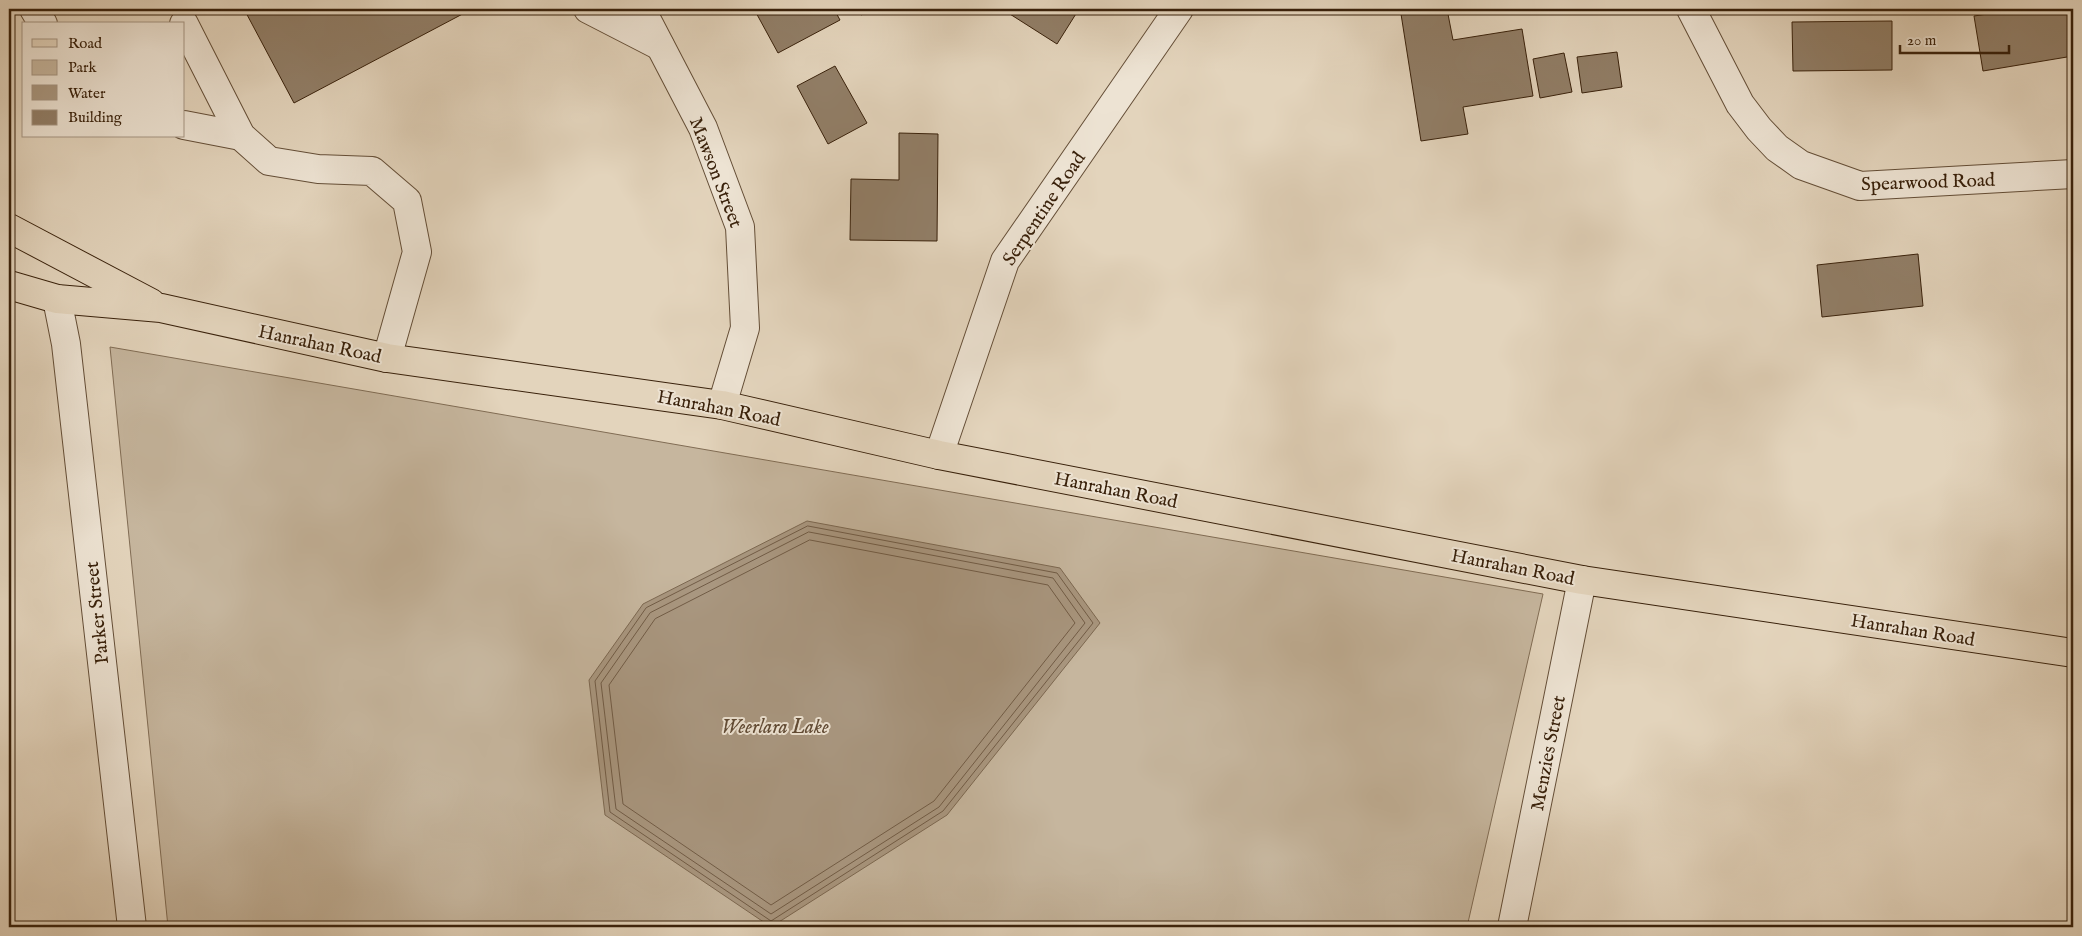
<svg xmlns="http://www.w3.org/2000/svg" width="2082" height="936" font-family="'IM FELL English',serif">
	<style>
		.green { fill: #c6b69e; stroke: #806c54 }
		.water { fill: #a99780; stroke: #7c6851 }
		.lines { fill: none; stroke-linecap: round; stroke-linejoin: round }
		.shore { stroke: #715c46; stroke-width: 1 }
		.building { fill: #917e67; stroke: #39210b }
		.minor-casing { stroke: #644e37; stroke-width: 30 }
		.major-casing { stroke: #39210b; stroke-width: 30 }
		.minor { stroke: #ede3d3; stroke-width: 28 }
		.major { stroke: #e3d4bc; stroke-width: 28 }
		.labels { text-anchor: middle; stroke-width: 4; stroke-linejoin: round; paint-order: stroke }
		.street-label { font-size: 19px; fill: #39210b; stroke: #ede3d3 }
		.water-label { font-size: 20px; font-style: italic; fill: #604a34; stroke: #ede3d3 }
	</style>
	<rect width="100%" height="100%" fill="#e3d4bc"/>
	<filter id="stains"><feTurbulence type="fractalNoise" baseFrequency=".004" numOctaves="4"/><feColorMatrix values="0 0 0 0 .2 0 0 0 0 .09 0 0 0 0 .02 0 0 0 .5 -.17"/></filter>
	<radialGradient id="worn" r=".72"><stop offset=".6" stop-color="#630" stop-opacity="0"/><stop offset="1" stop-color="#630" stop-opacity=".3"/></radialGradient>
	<path class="green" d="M110,347L1543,594L1467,927H168Z"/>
	<path class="water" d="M807,521L1060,568L1100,623L947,815L771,927L605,815L589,680L643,604Z"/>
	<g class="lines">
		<g class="shore">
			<path d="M808,526L1057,573L1093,623L943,811L771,921L610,812L595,681L646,608Z"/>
			<path d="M809,532L1053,578L1085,623L939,807L771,914L616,809L601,683L650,613Z"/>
			<path d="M810,540L1048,585L1075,623L934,801L771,905L623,804L609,685L655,619Z"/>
		</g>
	</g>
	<g class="building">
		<path d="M244,9H472L294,103Z"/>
		<path d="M754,9H834L840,20L778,53Z"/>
		<path d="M858,9H872L861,15Z"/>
		<path d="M1002,9H1079L1057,44Z"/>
		<path d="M1432,9H1447L1453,40L1522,29L1533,96L1463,107L1468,134L1421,141L1401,14Z"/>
		<path d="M2021,9H2073V56L1983,71L1974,16Z"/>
		<path d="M1892,21V70L1793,71L1792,22Z"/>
		<path d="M1617,52L1622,87L1582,93L1577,57Z"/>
		<path d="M1564,53L1572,92L1540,98L1533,59Z"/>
		<path d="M835,66L867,123L828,144L797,86Z"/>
		<path d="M899,133L938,134L937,241L850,240L851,179L899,180Z"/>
		<path d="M1918,254L1923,306L1822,317L1817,265Z"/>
	</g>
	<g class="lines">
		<defs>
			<g id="minor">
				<path d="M34,9L43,24"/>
				<path d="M588,9L660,46"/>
				<path d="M641,9L703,128L740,227L745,328L722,405"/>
				<path d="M1691,9L1740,104L1759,129L1777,148L1801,165L1860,186L2073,174"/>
				<path d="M184,24L241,136L269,161L318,169L372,171L407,201L417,252L387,358"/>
				<path d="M184,125L241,136"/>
				<path d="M57,299L66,344L132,927"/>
				<path d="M939,455L1005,261L1179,9"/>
				<path d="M1512,927L1582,580"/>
			</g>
			<g id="major">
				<path d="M9,228L151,303"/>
				<path d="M9,285L57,299L161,308L387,358L722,405L939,455L1582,580L2073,653"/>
			</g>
		</defs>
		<use href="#minor" class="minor-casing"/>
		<use href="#major" class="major-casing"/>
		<use href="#minor" class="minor"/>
		<use href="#major" class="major"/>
	</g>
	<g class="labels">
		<g class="street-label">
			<text transform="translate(717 172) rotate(69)" y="7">Mawson Street</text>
			<text transform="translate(1928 181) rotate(-2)" y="7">Spearwood Road</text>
			<text transform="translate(1043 208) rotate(-56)" y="7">Serpentine Road</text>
			<text transform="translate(320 343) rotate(12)" y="7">Hanrahan Road</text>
			<text transform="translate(719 407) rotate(11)" y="7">Hanrahan Road</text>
			<text transform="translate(1116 489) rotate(11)" y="7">Hanrahan Road</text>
			<text transform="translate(1513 566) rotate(11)" y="7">Hanrahan Road</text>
			<text transform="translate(96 613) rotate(-96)" y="7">Parker Street</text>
			<text transform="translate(1913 629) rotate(9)" y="7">Hanrahan Road</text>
			<text transform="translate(1547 753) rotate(-79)" y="7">Menzies Street</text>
		</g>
		<g class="water-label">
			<text x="775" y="733">Weerlara Lake</text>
		</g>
	</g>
	<rect width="2082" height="936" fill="none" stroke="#e3d4bc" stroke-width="30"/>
	<rect x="10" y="10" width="2062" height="916" fill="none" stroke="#39210b" stroke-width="2.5"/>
	<rect x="15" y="15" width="2052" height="906" fill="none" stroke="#39210b"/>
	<rect x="22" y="22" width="162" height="115" fill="#ede3d3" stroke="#a59583"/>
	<rect x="32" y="39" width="25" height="8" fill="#e3d4bc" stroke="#a59583"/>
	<text x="68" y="48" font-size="15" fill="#39210b">Road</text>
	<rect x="32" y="60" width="25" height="15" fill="#c6b69e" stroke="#a59583"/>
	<text x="68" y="72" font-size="15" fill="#39210b">Park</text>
	<rect x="32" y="85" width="25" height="15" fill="#a99780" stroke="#a59583"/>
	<text x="68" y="98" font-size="15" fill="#39210b">Water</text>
	<rect x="32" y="110" width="25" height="15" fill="#917e67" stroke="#a59583"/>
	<text x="68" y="122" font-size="15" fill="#39210b">Building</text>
	<path d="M1900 45v8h109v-8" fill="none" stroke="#39210b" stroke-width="2.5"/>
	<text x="1907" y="45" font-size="15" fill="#39210b" stroke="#ede3d3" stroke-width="4" paint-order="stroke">20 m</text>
	<rect width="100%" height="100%" filter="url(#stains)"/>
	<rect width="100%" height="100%" fill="url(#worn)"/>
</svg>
